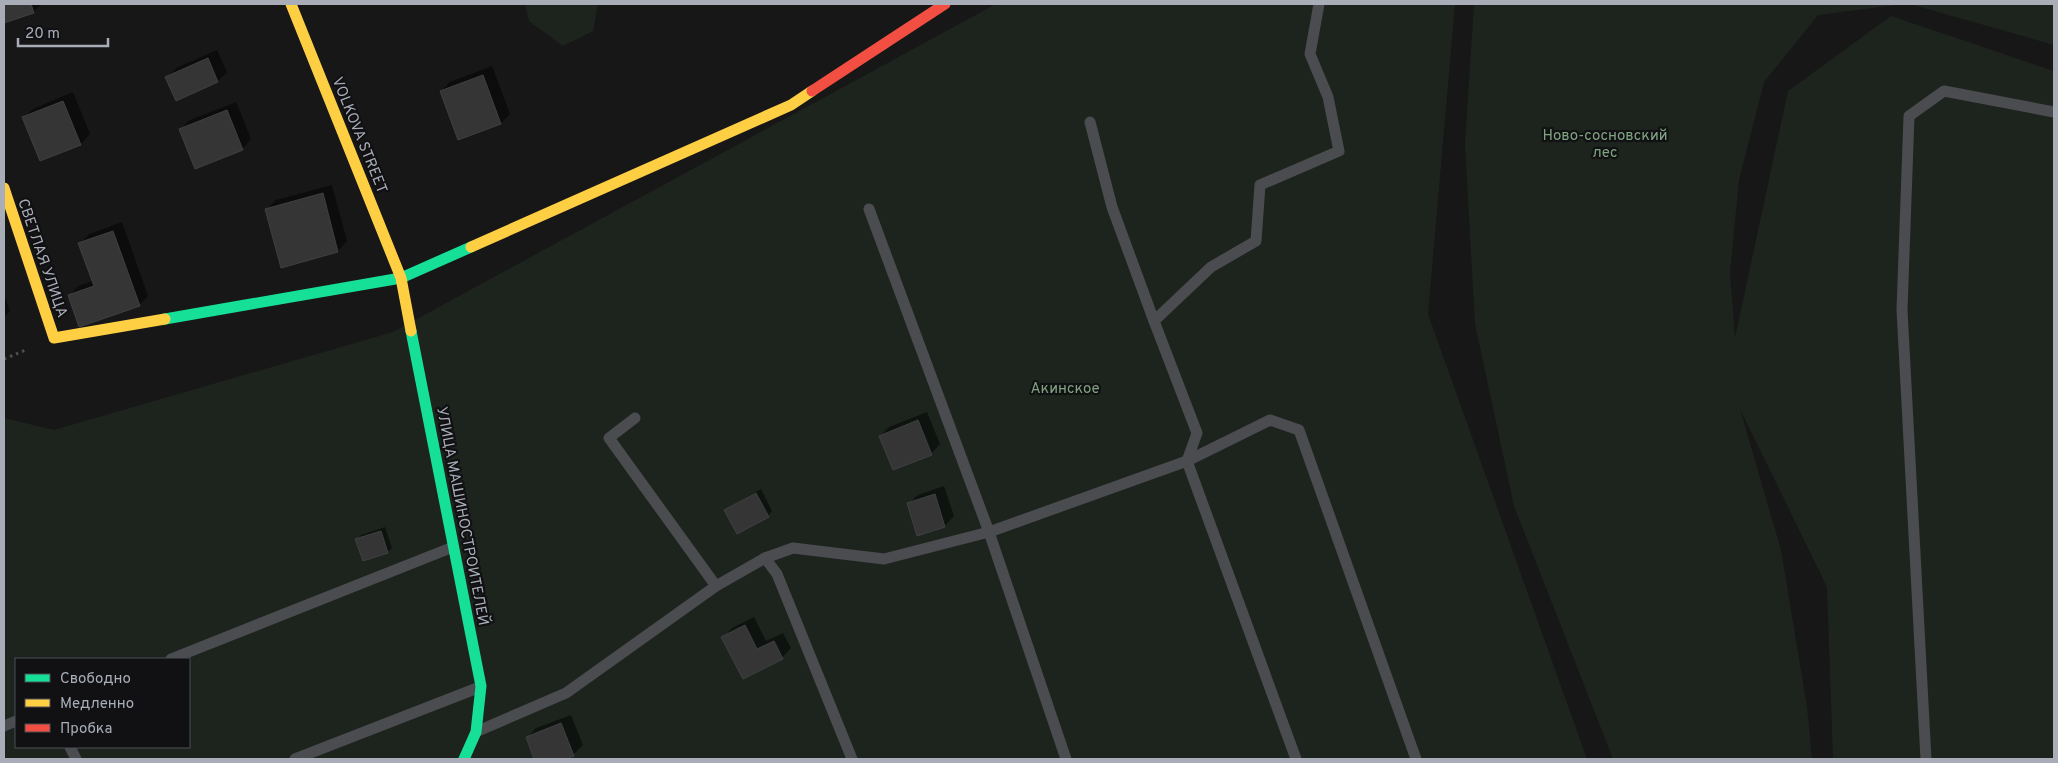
<svg xmlns="http://www.w3.org/2000/svg" width="2058" height="763" font-family="Overpass,sans-serif">
	<style>
		.green { fill: #1d241e; fill-rule: evenodd }
		.shadow { fill: #0007 }
		.building { fill: #353536; stroke: #3f4043 }
		.lines { fill: none; stroke-linecap: round; stroke-linejoin: round }
		.path { stroke: #4d4e52; stroke-width: 3; stroke-dasharray: 2.5 4; stroke-linecap: butt }
		.lane { stroke: #4b4c50; stroke-width: 11 }
		.fast { stroke: #16e098; stroke-width: 11 }
		.slow { stroke: #ffcf43; stroke-width: 11 }
		.jam { stroke: #f24e42; stroke-width: 11 }
		.labels { text-anchor: middle; stroke-width: 4.5; stroke-linejoin: round; paint-order: stroke }
		.street-label { font-size: 15px; fill: #a8adb8; stroke: #111113 }
		.park-label { font-size: 15px; fill: #7fa381; stroke: #111113 }
	</style>
	<rect width="100%" height="100%" fill="#171717"/>
	<g class="green">
		<path d="M525,4H598L593,31L563,46L529,21Z"/>
		<path d="M996,4H1455L1428,314L1587,759H4V418L54,430L393,332ZM16,659H189V747H16Z"/>
		<path d="M1474,4H1903L1818,15L1764,82L1739,180L1730,273L1735,338L1788,91L1891,16L2054,71V759H1833L1827,587L1740,409L1781,550L1807,707L1812,759H1613L1514,506L1475,324L1465,144Z"/>
		<path d="M1910,4H2054V45Z"/>
	</g>
	<g class="shadow">
		<path d="M4,4H42L33,12L4,21Z"/>
		<path d="M217,50L227,72L218,81L167,77L176,68Z"/>
		<path d="M492,66L510,114L501,123L459,138L441,91L450,82Z"/>
		<path d="M73,92L90,134L81,144L40,160L23,118L33,109Z"/>
		<path d="M236,102L251,139L242,149L181,129L190,120Z"/>
		<path d="M332,185L347,241L338,251L282,266L266,210L276,200Z"/>
		<path d="M122,222L148,296L139,305L69,296L78,286L93,281L80,243L89,234Z"/>
		<path d="M4,294L10,311L4,317Z"/>
		<path d="M927,412L940,444L931,454L880,436L889,427Z"/>
		<path d="M944,486L954,516L945,526L918,534L908,504L918,495Z"/>
		<path d="M761,489L772,511L768,516L725,510Z"/>
		<path d="M385,527L392,548L387,552L357,539L361,535Z"/>
		<path d="M754,617L766,641L783,633L791,648L782,658L723,638L732,628Z"/>
		<path d="M571,715L583,745L573,755L562,759H536L527,738L536,728Z"/>
	</g>
	<g class="building">
		<path d="M4,4H31L34,13L4,23Z"/>
		<path d="M208,58L218,82L176,101L165,77Z"/>
		<path d="M483,75L501,124L458,140L440,91Z"/>
		<path d="M63,101L81,145L40,161L22,117Z"/>
		<path d="M227,110L243,150L195,169L179,129Z"/>
		<path d="M323,193L338,252L281,268L265,209Z"/>
		<path d="M113,231L140,306L79,327L68,295L94,286L78,243Z"/>
		<path d="M918,420L932,455L893,470L879,436Z"/>
		<path d="M756,493L769,517L737,534L724,510Z"/>
		<path d="M935,494L945,527L917,536L907,503Z"/>
		<path d="M381,531L388,553L363,561L355,539Z"/>
		<path d="M745,625L757,649L774,641L783,659L743,679L721,637Z"/>
		<path d="M561,723L574,756L565,759H534L526,737Z"/>
	</g>
	<g class="lines">
		<path class="path" d="M4,359L28,349"/>
		<g class="lane">
			<path d="M1090,122L1112,207L1154,321"/>
			<path d="M869,209L989,532L1066,759"/>
			<path d="M635,418L609,438L716,586"/>
			<path d="M765,558L777,574L852,759"/>
			<path d="M171,659L453,547"/>
			<path d="M4,726L16,721"/>
			<path d="M478,731L566,693L716,586L765,558L793,548L884,559L989,532L1187,461L1270,420L1299,430L1416,759"/>
			<path d="M70,747L76,759"/>
			<path d="M295,759L480,687"/>
			<path d="M1296,759L1187,461L1197,433L1154,321L1211,267L1256,241L1260,185L1339,151L1328,97L1310,54L1319,4"/>
			<path d="M1926,759L1902,310L1909,116L1944,91L2054,112"/>
		</g>
		<g class="fast">
			<path d="M165,319L401,278L471,247"/>
			<path d="M411,331L481,686L476,732L464,759"/>
		</g>
		<g class="slow">
			<path d="M291,4L401,278L411,331"/>
			<path d="M4,188L54,338L165,319"/>
			<path d="M471,247L791,105L812,91"/>
		</g>
		<path class="jam" d="M812,91L945,4"/>
	</g>
	<g class="labels">
		<g class="street-label">
			<text transform="translate(360 135) rotate(68)" y="5">VOLKOVA STREET</text>
			<text transform="translate(43 258) rotate(71)" y="5">СВЕТЛАЯ УЛИЦА</text>
			<text transform="translate(463 516) rotate(79)" y="5">УЛИЦА МАШИНОСТРОИТЕЛЕЙ</text>
		</g>
		<g class="park-label">
			<text x="1605" y="140">Ново-сосновский<tspan x="1605" dy="17">лес</tspan></text>
			<text x="1065" y="393">Акинское</text>
		</g>
	</g>
	<rect width="2058" height="763" fill="none" stroke="#a8adb8" stroke-width="10"/>
	<rect x="15" y="658" width="175" height="90" fill="#111113" stroke="#4d4f55"/>
	<rect x="25" y="674" width="25" height="8" fill="#16e098" stroke="#4d4f55"/>
	<text x="60" y="683" font-size="15" fill="#a8adb8">Свободно</text>
	<rect x="25" y="699" width="25" height="8" fill="#ffcf43" stroke="#4d4f55"/>
	<text x="60" y="708" font-size="15" fill="#a8adb8">Медленно</text>
	<rect x="25" y="724" width="25" height="8" fill="#f24e42" stroke="#4d4f55"/>
	<text x="60" y="733" font-size="15" fill="#a8adb8">Пробка</text>
	<path d="M18 38v8h90v-8" fill="none" stroke="#a8adb8" stroke-width="2.5"/>
	<text x="25" y="38" font-size="15" fill="#a8adb8" stroke="#111113" stroke-width="4" paint-order="stroke">20 m</text>
</svg>
